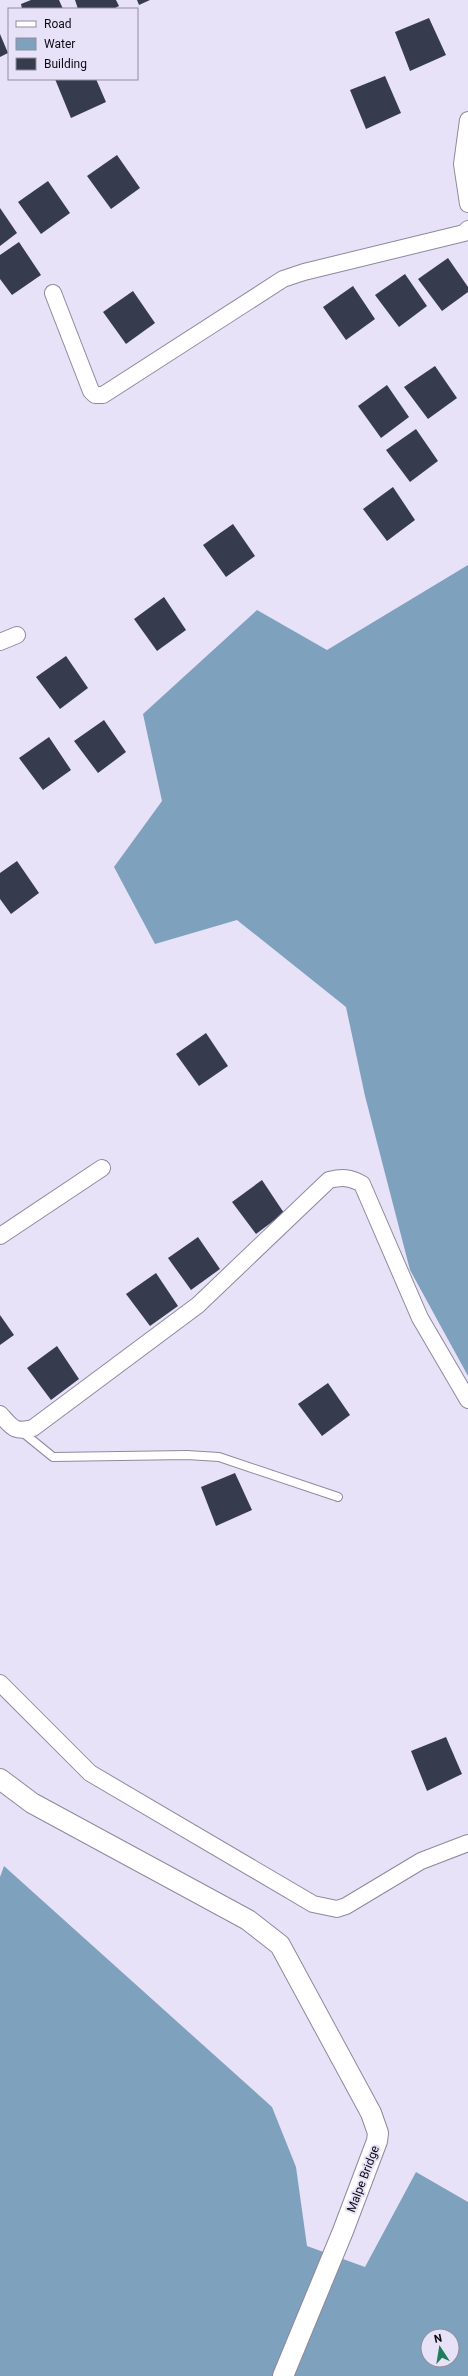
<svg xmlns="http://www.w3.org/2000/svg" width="468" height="2376" font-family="Roboto,sans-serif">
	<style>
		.water { fill: #7ea1be; fill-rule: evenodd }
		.building { fill: #363c4d }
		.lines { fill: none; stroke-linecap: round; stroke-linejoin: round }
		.service-casing { stroke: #8e899d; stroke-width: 10 }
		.minor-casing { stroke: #8e899d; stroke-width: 18 }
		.tertiary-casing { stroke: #8e899d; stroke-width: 22 }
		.service { stroke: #fff; stroke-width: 8 }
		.minor { stroke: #fff; stroke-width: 16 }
		.tertiary { stroke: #fff; stroke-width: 20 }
		.labels { text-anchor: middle; stroke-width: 4; stroke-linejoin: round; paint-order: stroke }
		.street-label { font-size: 12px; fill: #0d0b12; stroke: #e8e2f8 }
	</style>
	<rect width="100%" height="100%" fill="#e8e2f8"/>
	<g class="water">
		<path d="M468,565V1376L410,1270L365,1096L346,1007L237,920L155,944L114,867L162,801L143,714L257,610L327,650Z"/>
		<path d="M4,1866L272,2107L296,2167L307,2246L365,2267L416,2172L468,2202V2376H0V1877ZM428,2336H452V2360H428Z"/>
	</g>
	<g class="building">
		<path d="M31,0H59L63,9H22L21,4Z"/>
		<path d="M75,0H116L119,6L113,9H78Z"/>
		<path d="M137,0H150L139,5Z"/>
		<path d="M429,18L446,55L410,71L395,32Z"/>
		<path d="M0,34L8,53L0,57Z"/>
		<path d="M385,76L401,113L366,129L350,90Z"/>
		<path d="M55,79H96L106,102L71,118Z"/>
		<path d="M117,155L140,188L111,209L87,176Z"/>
		<path d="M48,181L70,213L41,234L18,202Z"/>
		<path d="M0,208L17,233L0,246Z"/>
		<path d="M19,242L41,275L12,295L0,279V255Z"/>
		<path d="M448,258L468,287V292L442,311L418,279Z"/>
		<path d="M405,274L427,306L399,327L375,295Z"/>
		<path d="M353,286L375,319L346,340L323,307Z"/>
		<path d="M133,291L155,323L126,344L103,312Z"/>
		<path d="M435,366L457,398L428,419L404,387Z"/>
		<path d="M387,385L409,417L381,438L358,406Z"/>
		<path d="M416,429L438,461L410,482L386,450Z"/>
		<path d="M393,487L415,520L387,541L363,509Z"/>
		<path d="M233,524L255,556L226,577L203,545Z"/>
		<path d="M164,597L186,630L157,651L134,619Z"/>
		<path d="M66,656L88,688L60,709L36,677Z"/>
		<path d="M104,720L126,752L98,773L74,741Z"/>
		<path d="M49,737L71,770L43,790L19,758Z"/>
		<path d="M17,861L39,893L11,914L0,899V873Z"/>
		<path d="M206,1033L228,1066L199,1086L176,1054Z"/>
		<path d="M262,1180L284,1213L256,1234L232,1202Z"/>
		<path d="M198,1237L220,1269L191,1290L168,1258Z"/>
		<path d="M156,1273L178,1306L150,1326L126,1294Z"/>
		<path d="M0,1315L14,1335L0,1345Z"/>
		<path d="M57,1346L79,1379L51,1400L27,1368Z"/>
		<path d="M328,1383L350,1415L322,1436L298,1404Z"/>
		<path d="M235,1473L252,1510L216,1526L201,1487Z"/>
		<path d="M446,1737L462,1774L427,1791L411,1751Z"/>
	</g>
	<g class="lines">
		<defs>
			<path id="service" d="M21,1431L53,1457L187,1455L219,1457L338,1497"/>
			<g id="minor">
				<path d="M468,120L462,164L468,204"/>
				<path d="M53,293L91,391L95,395H103L283,279L304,272L464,233L468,229"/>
				<path d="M0,642L17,635"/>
				<path d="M0,1236L102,1168"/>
				<path d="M0,1414C12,1427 14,1433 33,1428L198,1305L329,1180C342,1177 350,1177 362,1184L420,1318L468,1400"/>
				<path d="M0,1683L90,1773L313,1904L337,1909L346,1906L421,1861L468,1843"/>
			</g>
			<path id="tertiary" d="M0,1779L32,1803L248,1920L280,1945L371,2113L378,2133L377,2141L343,2231L283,2376"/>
		</defs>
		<use href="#service" class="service-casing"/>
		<use href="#minor" class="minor-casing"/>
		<use href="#tertiary" class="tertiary-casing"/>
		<use href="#service" class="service"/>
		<use href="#minor" class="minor"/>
		<use href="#tertiary" class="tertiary"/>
	</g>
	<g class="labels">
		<g class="street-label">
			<text transform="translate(363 2179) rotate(-69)" y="4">Malpe Bridge</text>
		</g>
	</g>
	<rect x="8" y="8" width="130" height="72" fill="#e8e2f8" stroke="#908c9c"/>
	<rect x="16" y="21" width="20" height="6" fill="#ffffff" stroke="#908c9c"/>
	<text x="44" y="28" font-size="12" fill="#0d0b12">Road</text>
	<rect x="16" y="38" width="20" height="12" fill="#7ea1be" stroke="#908c9c"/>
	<text x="44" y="48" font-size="12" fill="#0d0b12">Water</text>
	<rect x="16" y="58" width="20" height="12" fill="#363c4d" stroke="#908c9c"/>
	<text x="44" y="68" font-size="12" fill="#0d0b12">Building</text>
	<g transform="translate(440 2348) rotate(348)"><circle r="19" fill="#e8e2f8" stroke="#908c9c"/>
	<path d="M0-3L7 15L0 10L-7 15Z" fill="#1d7e57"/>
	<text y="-6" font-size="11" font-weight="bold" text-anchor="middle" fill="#0d0b12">N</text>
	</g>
</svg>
